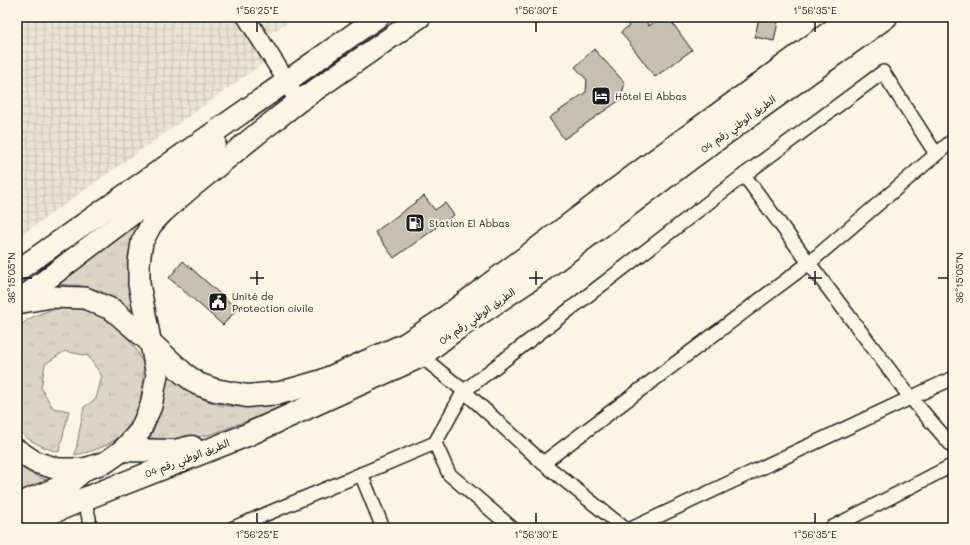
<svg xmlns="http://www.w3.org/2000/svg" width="970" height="545" font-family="Mali,'Playpen Sans Arabic',sans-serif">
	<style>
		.industrial { fill: url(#industrial-grid) }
		.grass { fill: url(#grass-tufts); stroke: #7c7872 }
		.building { fill: #c4c0b3; stroke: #1c1c1c }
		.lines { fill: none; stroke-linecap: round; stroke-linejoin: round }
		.minor-casing { stroke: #1c1c1c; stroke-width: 16 }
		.tertiary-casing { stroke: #1c1c1c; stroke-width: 20 }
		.primary-casing { stroke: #1c1c1c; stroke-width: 24 }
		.trunk-casing { stroke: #1c1c1c; stroke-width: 25 }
		.minor { stroke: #fcf5e5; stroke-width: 13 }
		.tertiary { stroke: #fcf5e5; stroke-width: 17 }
		.primary { stroke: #fcf5e5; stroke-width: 21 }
		.trunk { stroke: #fcf5e5; stroke-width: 22 }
		.ticks { fill: none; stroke: #1c1c1c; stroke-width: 1.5 }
		.labels { text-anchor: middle; stroke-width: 3.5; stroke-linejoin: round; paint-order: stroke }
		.poi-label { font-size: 10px; fill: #1c1c1c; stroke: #fcf5e5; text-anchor: start }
		.street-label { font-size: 10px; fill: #1c1c1c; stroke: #fcf5e5 }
		.neatline { fill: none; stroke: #1c1c1c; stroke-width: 1.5 }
		.ticks-label { font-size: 10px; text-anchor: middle; fill: #1c1c1c }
	</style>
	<defs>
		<pattern id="industrial-grid" width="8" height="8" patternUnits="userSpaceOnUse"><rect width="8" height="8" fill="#ebe5d6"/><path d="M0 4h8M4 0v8" fill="none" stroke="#c9c4b7"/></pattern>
		<pattern id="grass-tufts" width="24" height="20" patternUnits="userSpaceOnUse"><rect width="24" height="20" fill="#dbd5c8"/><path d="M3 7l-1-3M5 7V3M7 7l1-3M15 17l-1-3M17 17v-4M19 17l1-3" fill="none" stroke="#bbb6ab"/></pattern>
	</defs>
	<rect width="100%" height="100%" fill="#fcf5e5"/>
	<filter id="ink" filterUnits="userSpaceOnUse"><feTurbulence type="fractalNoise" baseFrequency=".025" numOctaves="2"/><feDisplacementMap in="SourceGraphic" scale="8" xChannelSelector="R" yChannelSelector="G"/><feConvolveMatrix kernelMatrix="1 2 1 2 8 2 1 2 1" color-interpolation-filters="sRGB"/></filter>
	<g filter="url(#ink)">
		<path class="industrial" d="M17,17H298L256,41L265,62L17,238Z"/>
		<g class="grass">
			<path d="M145,214L139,316C107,289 92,285 50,284Z"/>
			<path d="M63,307C72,308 83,308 91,311C113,320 135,341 143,364C144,367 143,372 143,376C143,401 134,428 112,442C101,449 88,452 75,455L84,407L96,399L102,376L88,356L65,351L45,364L41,388L53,408L69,411L59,452C44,448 29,442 17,429V329C30,315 46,311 63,307Z"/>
			<path d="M166,371C177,382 189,393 203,399C235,414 271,404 304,396L262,415L212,434L174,442L157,443L150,435C158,414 166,394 166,371Z"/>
			<path d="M17,466L41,478L56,483L17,499Z"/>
		</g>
		<g class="building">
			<path d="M627,17H643L649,26L662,17H668L692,50L655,77L621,32L629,26L624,19Z"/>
			<path d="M759,17H779L774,41L755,37Z"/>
			<path d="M594,49L625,83L620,100L564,139L549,118L586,92L587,80L575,67Z"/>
			<path d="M424,196L435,210L445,203L454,215L394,258L375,232Z"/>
			<path d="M183,261L237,309L223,325L169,278Z"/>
		</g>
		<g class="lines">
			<defs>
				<g id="minor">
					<path d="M744,175L809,263L910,397L953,447"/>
					<path d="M416,352L464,391L543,463L624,528"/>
					<path d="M435,443L449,474L512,528"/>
					<path d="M543,463L809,263L953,140"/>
					<path d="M361,474L383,528"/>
					<path d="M84,499L89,518V528"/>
					<path d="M233,528L435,443L464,391L744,175L883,72L936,154"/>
					<path d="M633,528L953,378"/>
					<path d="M831,528L953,465"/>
				</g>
				<path id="tertiary" d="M246,17L286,80L298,102"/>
				<g id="primary">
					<path d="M17,271L378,17"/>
					<path d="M17,302L186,173L215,142"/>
					<path d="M17,303L51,297L85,298L113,310L151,343"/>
					<path d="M17,450L35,462L58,469H85L106,462L123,450L140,431L151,406L157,375L139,284V262L142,242L151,225L163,212L187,191L262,130L298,102L420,17"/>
				</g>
				<g id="trunk">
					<path d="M151,343L183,373L198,384L215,390L247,396L280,393L322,381L406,344L438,323L642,170L851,17"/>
					<path d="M123,450L175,451L192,447"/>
					<path d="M17,505L66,485L85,469"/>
					<path d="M17,527L84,499L247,435L421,356L452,332L531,279L691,158L886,17"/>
				</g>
			</defs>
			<use href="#minor" class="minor-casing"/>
			<use href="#tertiary" class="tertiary-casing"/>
			<use href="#primary" class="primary-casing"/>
			<use href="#trunk" class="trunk-casing"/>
			<use href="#minor" class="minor"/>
			<use href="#tertiary" class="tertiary"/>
			<use href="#primary" class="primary"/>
			<use href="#trunk" class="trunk"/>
		</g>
	</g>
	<path class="ticks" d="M257,22V32M536,22V32M815,22V32M257,271V285M536,271V285M815,271V285M22,278H32M250,278H264M529,278H543M808,278H822M938,278H948M257,513V523M536,513V523M815,513V523"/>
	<defs>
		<symbol id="hotel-square" viewBox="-11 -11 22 22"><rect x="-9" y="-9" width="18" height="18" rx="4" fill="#1c1c1c" stroke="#fcf5e5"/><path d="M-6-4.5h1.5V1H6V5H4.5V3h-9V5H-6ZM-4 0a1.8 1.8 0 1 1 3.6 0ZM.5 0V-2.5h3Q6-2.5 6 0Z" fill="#fff"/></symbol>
		<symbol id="fuel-square" viewBox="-11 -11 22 22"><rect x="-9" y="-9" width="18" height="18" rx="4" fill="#1c1c1c" stroke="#fcf5e5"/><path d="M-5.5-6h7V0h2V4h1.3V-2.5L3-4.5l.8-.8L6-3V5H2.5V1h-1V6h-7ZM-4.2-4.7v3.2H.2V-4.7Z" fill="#fff"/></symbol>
		<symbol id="civic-square" viewBox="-11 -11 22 22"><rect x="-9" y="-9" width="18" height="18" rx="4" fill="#1c1c1c" stroke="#fcf5e5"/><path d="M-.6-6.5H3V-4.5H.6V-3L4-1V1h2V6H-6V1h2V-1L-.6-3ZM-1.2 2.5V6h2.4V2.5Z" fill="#fff"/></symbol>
	</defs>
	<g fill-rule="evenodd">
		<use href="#hotel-square" x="590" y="85" width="22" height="22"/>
		<use href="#fuel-square" x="404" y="212" width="22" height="22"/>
		<use href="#civic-square" x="207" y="291" width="22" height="22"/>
	</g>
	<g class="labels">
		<g class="poi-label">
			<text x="615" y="100">Hôtel El Abbas</text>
			<text x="429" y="227">Station El Abbas</text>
			<text x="232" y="300">Unité de<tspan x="232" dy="12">Protection civile</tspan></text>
		</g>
		<g class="street-label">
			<text transform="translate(738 124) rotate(-36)" y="4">الطريق الوطني رقم 04</text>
			<text transform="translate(477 316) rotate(-35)" y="4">الطريق الوطني رقم 04</text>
			<text transform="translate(187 458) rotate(-21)" y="4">الطريق الوطني رقم 04</text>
		</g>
	</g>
	<rect width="970" height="545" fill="none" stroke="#fcf5e5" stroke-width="44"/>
	<rect x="22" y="22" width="926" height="501" class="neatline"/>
	<g class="ticks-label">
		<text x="257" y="14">1°56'25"E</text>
		<text x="536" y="14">1°56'30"E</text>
		<text x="815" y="14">1°56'35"E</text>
		<text transform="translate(11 278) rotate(-90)" y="4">36°15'05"N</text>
		<text transform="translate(959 278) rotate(-90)" y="4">36°15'05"N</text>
		<text x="257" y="538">1°56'25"E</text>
		<text x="536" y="538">1°56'30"E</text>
		<text x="815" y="538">1°56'35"E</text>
	</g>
</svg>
